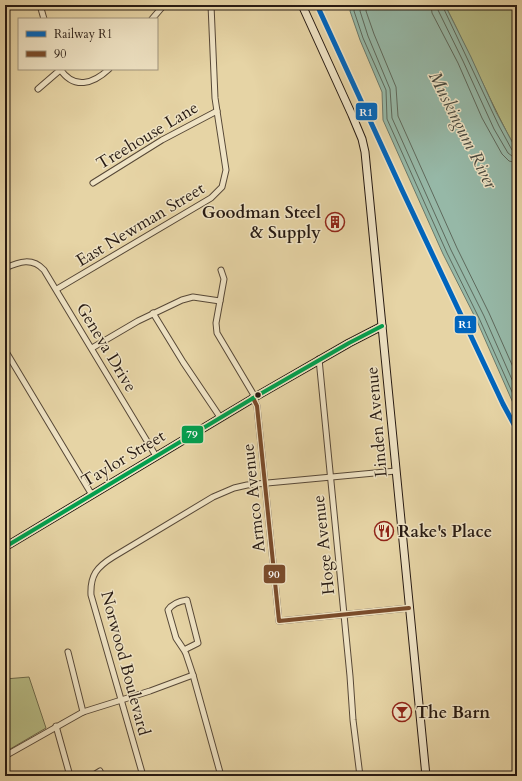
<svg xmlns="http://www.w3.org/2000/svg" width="522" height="781" font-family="Cardo,serif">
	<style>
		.green { fill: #b7bc85; stroke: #6f6b4c }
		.water { fill: #96b8a7; stroke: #6a796b }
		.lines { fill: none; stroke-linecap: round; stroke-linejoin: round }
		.shore { stroke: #5e695c; stroke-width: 1 }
		.street-casing { stroke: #574837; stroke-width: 7 }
		.secondary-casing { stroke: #271a12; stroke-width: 9 }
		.street { stroke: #efe3c4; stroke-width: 5 }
		.secondary { stroke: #efe3c4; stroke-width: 7 }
		.bus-1-casing { stroke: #efe3c4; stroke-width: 7 }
		.bus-2-casing { stroke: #efe3c4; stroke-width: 7 }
		.bus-1 { stroke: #7a4b2a; stroke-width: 4 }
		.bus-2 { stroke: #029f4e; stroke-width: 4 }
		.rail-1-casing { stroke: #efe3c4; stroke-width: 8 }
		.rail-1 { stroke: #0065bd; stroke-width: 5 }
		.bus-dot { fill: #271a12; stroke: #efe3c4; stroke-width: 1.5 }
		.labels { text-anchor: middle; stroke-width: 3; stroke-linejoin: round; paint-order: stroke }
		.street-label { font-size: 17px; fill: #271a12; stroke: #efe3c4 }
		.poi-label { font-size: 17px; font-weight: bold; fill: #271a12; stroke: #efe3c4; text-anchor: start }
		.water-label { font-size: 18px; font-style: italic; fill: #48493f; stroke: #efe3c4 }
		.line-badge { stroke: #efe3c4; stroke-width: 1.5 }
		.badge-label { font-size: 11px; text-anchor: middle; font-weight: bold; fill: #fff }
	</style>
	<rect width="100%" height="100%" fill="#e6d4a5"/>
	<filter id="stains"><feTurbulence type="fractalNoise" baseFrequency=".005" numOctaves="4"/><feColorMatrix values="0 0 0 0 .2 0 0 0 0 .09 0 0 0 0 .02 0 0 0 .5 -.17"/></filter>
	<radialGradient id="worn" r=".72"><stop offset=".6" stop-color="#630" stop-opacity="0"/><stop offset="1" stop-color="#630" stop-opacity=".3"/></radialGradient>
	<g class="green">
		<path d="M445,5H517V151C491,104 470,54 445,5Z"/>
		<path d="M29,677L46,728L5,752V679Z"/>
	</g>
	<path class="water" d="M352,5H445L471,57L496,112L517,151V412L476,319L443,254L383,120L382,92L360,40L350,11Z"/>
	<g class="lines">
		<g class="shore">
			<path d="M355,5L354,11L363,38L386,90L387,119L447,253L479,318L517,403"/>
			<path d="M361,5L360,11L368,36L390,89L392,118L451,250L484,316L517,391"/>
			<path d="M367,5L366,11L374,34L396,87L398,116L457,248L489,313L517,376"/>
			<path d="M431,5L432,13L458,63L482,118L502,154L509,161L517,163"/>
			<path d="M437,5L438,10L463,61L494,129L508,153L512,156L517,157"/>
			<path d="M442,5L499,126L512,150L517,152"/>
		</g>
		<defs>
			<g id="street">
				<path d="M40,5L44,19"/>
				<path d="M152,19L164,5"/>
				<path d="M60,69C74,90 93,84 109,69"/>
				<path d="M38,89L60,70"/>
				<path d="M93,183L162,140L217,111"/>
				<path d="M5,268C19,262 32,257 44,270L156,456"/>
				<path d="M221,270L224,279L216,323L217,333L255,397"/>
				<path d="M57,289L211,198L222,187L226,170L215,98L211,5"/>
				<path d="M153,313L183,362L220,417"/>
				<path d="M92,348L138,321L182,300L193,297L220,301"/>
				<path d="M5,350L92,495"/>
				<path d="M319,359L350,676L353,720L360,776"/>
				<path d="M253,398L257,406L258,416L279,621L409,608"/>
				<path d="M184,650L176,638L168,610C172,604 180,601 187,600L198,643L184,650L186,654L193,675L221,776"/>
				<path d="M68,652L83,712"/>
				<path d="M56,726L70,776"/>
				<path d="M5,756L83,712L150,691L193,675"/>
				<path d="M92,776L100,771"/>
				<path d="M143,776L91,595C90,575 97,567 113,557L213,497L234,488L247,485L396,471"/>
			</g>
			<g id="secondary">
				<path d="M302,5L352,115L362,139L365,152L426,776"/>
				<path d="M5,547L255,397L349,343L382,326"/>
			</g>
		</defs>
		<use href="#street" class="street-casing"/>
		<use href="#secondary" class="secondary-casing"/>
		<use href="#street" class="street"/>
		<use href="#secondary" class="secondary"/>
		<defs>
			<path id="bus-1" d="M253,398L257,406L258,416L279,621L409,608"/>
			<path id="bus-2" d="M5,547L255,397L349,343L382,326"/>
		</defs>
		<use href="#bus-1" class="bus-1-casing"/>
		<use href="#bus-2" class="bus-2-casing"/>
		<use href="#bus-1" class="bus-1"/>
		<use href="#bus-2" class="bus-2"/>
		<defs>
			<path id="rail-1" d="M317,5L402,190L503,404L517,430"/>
		</defs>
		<use href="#rail-1" class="rail-1-casing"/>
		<use href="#rail-1" class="rail-1"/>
	</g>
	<defs>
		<symbol id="building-ring" viewBox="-11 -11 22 22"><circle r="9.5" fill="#efe3c4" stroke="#8f2418" stroke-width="1.5"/><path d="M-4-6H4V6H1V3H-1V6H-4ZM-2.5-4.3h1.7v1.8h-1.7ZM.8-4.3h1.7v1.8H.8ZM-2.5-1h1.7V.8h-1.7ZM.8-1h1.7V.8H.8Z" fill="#8f2418"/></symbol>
		<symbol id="restaurant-ring" viewBox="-11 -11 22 22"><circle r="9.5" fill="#efe3c4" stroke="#8f2418" stroke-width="1.5"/><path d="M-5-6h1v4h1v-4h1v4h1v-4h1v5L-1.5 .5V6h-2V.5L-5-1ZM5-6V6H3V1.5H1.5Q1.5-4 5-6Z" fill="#8f2418"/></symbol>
		<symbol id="bar-ring" viewBox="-11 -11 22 22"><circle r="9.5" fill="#efe3c4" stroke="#8f2418" stroke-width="1.5"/><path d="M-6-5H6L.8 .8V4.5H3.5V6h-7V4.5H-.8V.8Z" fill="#8f2418"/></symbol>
	</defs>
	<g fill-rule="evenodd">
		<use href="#building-ring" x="324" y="211" width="22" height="22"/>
		<use href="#restaurant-ring" x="373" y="520" width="22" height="22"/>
		<use href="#bar-ring" x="391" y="701" width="22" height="22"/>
	</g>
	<circle class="bus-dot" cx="258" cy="395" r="3.5"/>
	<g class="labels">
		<g class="street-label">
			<text transform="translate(147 135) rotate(-31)" y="6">Treehouse Lane</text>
			<text transform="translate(140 224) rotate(-31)" y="6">East Newman Street</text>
			<text transform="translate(107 347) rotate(59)" y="6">Geneva Drive</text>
			<text transform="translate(376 422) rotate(-95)" y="6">Linden Avenue</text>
			<text transform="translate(123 458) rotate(-31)" y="6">Taylor Street</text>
			<text transform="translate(253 498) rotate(-96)" y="6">Armco Avenue</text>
			<text transform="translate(323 545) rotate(-96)" y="6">Hoge Avenue</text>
			<text transform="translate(126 663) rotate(75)" y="6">Norwood Boulevard</text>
		</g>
		<g class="poi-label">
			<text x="321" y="218" text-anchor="end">Goodman Steel<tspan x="321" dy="20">&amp; Supply</tspan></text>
			<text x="398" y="537">Rake's Place</text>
			<text x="416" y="718">The Barn</text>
		</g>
		<g class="water-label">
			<text transform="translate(463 130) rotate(63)" y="6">Muskingum River</text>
		</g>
	</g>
	<g class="line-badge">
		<rect x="355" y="102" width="23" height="19" rx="4" fill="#0065bd"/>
		<rect x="454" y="315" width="23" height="19" rx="4" fill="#0065bd"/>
		<rect x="181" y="425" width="23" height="19" rx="4" fill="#029f4e"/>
		<rect x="263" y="564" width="23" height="20" rx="4" fill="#7a4b2a"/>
	</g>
	<g class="badge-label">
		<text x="366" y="116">R1</text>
		<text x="465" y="328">R1</text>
		<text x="192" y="438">79</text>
		<text x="274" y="578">90</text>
	</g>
	<rect width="522" height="781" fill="none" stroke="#e6d4a5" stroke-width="20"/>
	<rect x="6" y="6" width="510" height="769" fill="none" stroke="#271a12" stroke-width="2"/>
	<rect x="10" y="10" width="502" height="761" fill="none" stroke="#271a12"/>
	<rect x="18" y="18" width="140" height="52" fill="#efe3c4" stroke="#9f937d"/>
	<rect x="26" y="31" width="20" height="6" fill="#0065bd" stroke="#9f937d"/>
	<text x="54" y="38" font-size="12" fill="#271a12">Railway R1</text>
	<rect x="26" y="51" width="20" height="6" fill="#7a4b2a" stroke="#9f937d"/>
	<text x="54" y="58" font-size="12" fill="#271a12">90</text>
	<rect width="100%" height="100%" filter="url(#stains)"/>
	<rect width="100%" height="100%" fill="url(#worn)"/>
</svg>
